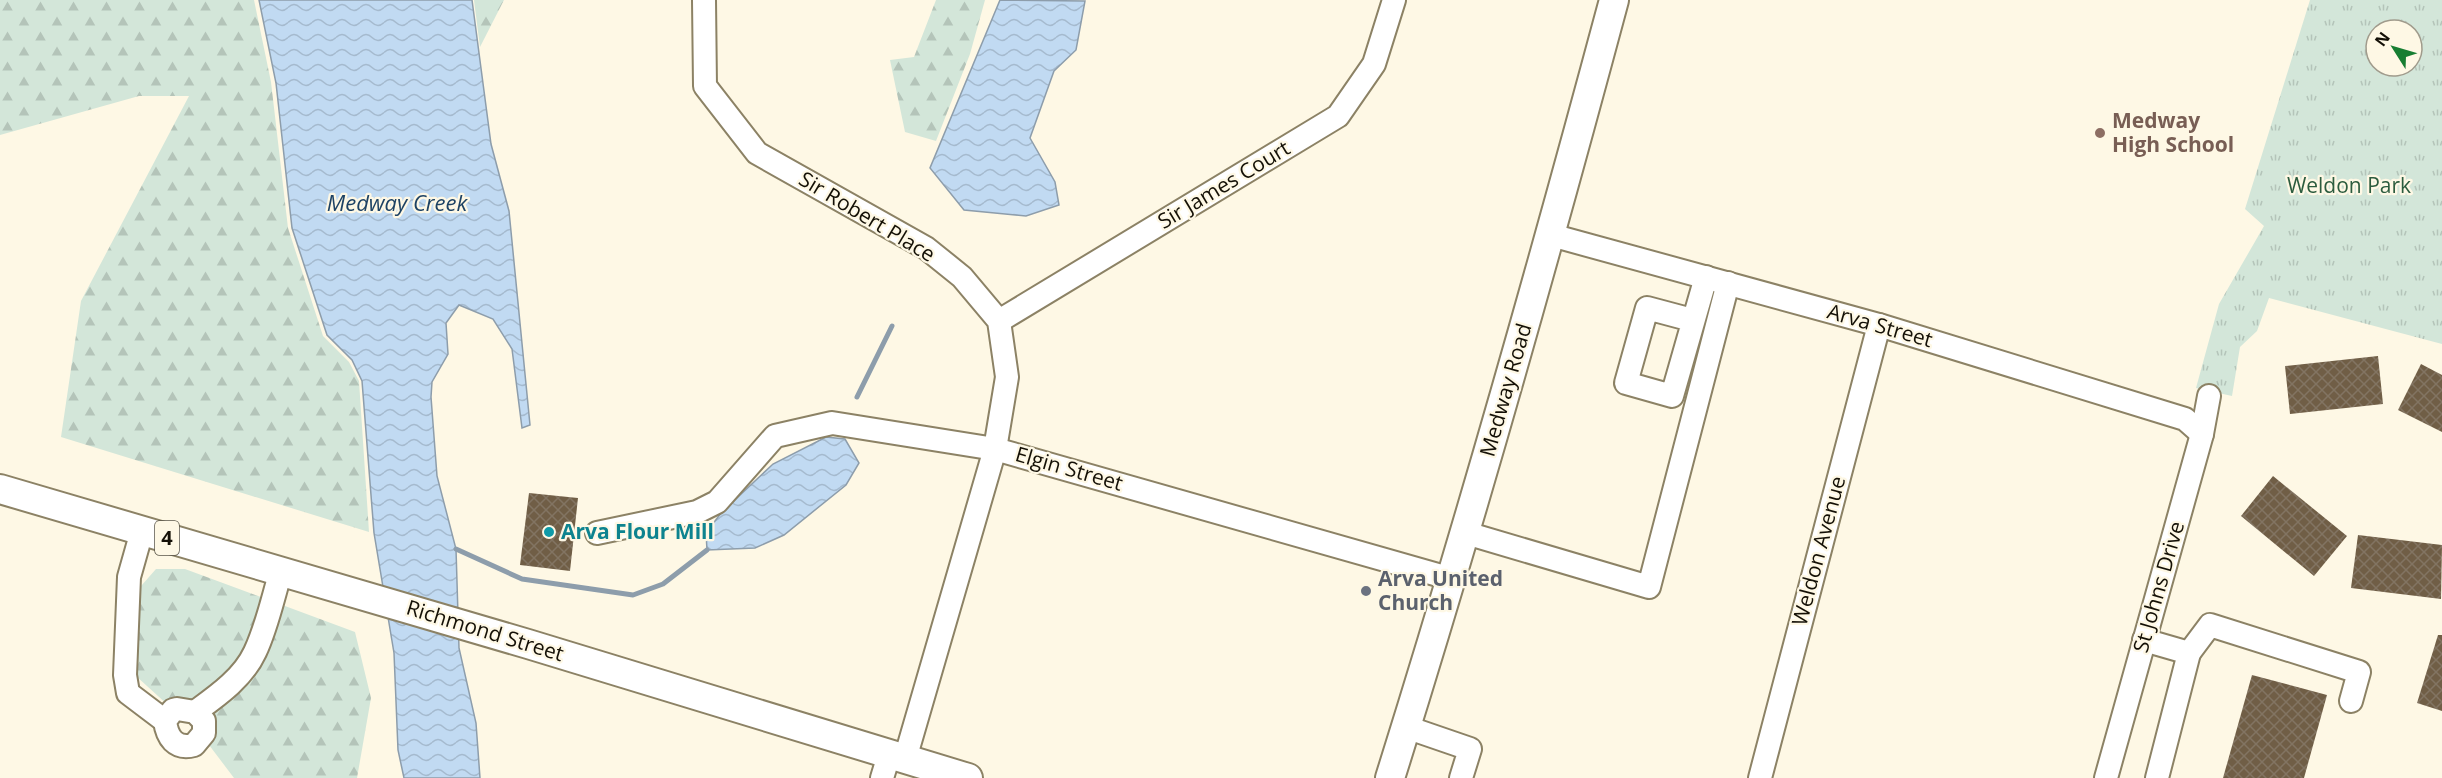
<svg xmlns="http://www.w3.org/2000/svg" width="2442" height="778" font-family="'Open Sans',sans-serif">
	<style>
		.forest { fill: url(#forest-firs) }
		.park { fill: url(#park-tufts); fill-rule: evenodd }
		.water { fill: url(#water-waves); stroke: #8d9dab; stroke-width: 1.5 }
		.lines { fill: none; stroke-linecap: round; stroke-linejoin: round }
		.stream { stroke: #8d9dab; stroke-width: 5 }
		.building { fill: url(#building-cross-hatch) }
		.minor-casing { stroke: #8c8265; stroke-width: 26 }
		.major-casing { stroke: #8c8265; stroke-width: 32 }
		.minor { stroke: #fff; stroke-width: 22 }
		.major { stroke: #fff; stroke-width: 28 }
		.education-dot { fill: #8d6e63; stroke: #fef8e5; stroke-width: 2 }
		.culture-dot { fill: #0f9aa8; stroke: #fef8e5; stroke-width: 2 }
		.worship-dot { fill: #6b7280; stroke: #fef8e5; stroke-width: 2 }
		.labels { text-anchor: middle; stroke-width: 4.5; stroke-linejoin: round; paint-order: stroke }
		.shield { fill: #fef8e5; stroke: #5a5649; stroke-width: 1.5 }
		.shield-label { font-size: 20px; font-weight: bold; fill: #141006 }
		.education-label { font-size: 21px; font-weight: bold; fill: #785e54; stroke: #fef8e5; text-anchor: start }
		.street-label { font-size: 21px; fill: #141006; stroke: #fef8e5 }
		.park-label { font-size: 21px; fill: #2c5c3e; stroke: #fef8e5 }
		.culture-label { font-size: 21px; font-weight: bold; fill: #0d838f; stroke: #fef8e5; text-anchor: start }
		.worship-label { font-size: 21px; font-weight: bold; fill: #5b616d; stroke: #fef8e5; text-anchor: start }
		.water-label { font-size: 22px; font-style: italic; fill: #1d4264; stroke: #fef8e5 }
	</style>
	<defs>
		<pattern id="forest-firs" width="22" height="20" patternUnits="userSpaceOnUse" patternTransform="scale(1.5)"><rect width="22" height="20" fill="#d3e6d9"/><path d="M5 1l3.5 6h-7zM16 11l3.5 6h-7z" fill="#b4c4b9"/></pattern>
		<pattern id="park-tufts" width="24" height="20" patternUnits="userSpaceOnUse" patternTransform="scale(1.5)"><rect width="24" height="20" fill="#d3e6d9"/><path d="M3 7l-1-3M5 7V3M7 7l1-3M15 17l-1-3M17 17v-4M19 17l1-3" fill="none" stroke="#b4c4b9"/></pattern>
		<pattern id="water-waves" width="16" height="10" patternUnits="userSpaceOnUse" patternTransform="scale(1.5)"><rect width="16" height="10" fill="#c1daf2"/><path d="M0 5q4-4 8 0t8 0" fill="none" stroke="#a5bace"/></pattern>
		<pattern id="building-cross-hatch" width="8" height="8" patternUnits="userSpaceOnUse" patternTransform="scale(1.5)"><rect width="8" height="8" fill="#705e46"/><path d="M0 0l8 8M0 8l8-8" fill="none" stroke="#827462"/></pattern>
	</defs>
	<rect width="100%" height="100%" fill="#fef8e5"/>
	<g class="forest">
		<path d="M0,0H254L271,82L288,228L323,336L349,362L359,381L369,532L61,437L81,301L189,96H139L0,135Z"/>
		<path d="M474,0H504L480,47Z"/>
		<path d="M936,0H985L970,54L936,141L905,132L890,60L914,57Z"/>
		<path d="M156,569H185L355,632L371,698L357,778H234L203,737L136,676L134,594Z"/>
	</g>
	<path class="park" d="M2310,0H2442V344L2269,298L2257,331L2240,347L2232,396L2196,388L2219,304L2264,226L2245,209ZM2376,30H2412V66H2376Z"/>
	<g class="water">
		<path d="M259,0H472L491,144L509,211L530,425L522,428L512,349L493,319L459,305L446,323L448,354L432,382L431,397L437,476L456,549L459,648L476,723L480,778H404L398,750L394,653L374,533L362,381L352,360L327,335L292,228L276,83Z"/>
		<path d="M1000,0L1085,1L1076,50L1054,71L1030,138L1055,182L1059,205L1026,216L964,210L930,168Z"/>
		<path d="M826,437L845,439L859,463L846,485L784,535L755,548L707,550L706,533L721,513L773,464Z"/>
	</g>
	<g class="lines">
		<g class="stream">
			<path d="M857,397L892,326"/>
			<path d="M456,549L522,579L633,595L663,584L707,550"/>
		</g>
	</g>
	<g class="building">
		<path d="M2378,356L2383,404L2290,414L2285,366Z"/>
		<path d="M2421,364L2442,375V432L2398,410Z"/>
		<path d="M2273,476L2347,536L2314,576L2241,516Z"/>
		<path d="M529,493L578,498L570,571L520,565Z"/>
		<path d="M2358,535L2442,545L2441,599L2351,588Z"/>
		<path d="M2438,635H2442V711L2417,703Z"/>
		<path d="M2252,675L2327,695L2304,778H2223Z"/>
	</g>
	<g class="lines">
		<defs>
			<g id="minor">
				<path d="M704,0L705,86L757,153L926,248L962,277L999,321L1007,377L995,449L905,759"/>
				<path d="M1551,235L1879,325L2185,419L2202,434"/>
				<path d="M1692,320L1647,308L1626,383L1672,396L1706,277"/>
				<path d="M999,321L1338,116L1374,64L1394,0"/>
				<path d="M142,531L129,577L125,675L128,693L165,721"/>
				<path d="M597,533L697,512L717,502L775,436L832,423L995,449L1452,579"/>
				<path d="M1466,533L1649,587L1728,283"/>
				<path d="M2144,640L2189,653L2157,778"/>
				<path d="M2189,653L2210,625L2359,672L2351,701"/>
				<path d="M177,709L195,712L204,721V733L194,745C175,750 167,737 165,721L173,710Z"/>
				<path d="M195,712C217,696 243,678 255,652C267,627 273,597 281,571"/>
				<path d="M1406,727L1470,749L1461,778"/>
				<path d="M882,778L889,755"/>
				<path d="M1760,778L1879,325"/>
				<path d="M2106,778L2202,434L2209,396"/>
			</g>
			<g id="major">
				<path d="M0,489L528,644L968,778"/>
				<path d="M1390,778C1471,520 1544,261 1614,0"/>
			</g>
		</defs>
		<use href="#minor" class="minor-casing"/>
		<use href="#major" class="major-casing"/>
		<use href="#minor" class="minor"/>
		<use href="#major" class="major"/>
	</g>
	<circle class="education-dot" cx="2100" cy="133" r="6"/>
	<circle class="culture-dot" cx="549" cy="532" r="6"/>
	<circle class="worship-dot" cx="1366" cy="591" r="6"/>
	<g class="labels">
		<rect class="shield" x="155" y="521" width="24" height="34" rx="4.5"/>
		<g class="shield-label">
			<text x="167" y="545">4</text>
		</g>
		<g class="education-label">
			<text x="2112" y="128">Medway<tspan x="2112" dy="24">High School</tspan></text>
		</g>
		<g class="street-label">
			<text transform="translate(1224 185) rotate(-31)" y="7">Sir James Court</text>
			<text transform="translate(867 217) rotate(31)" y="7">Sir Robert Place</text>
			<text transform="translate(1880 326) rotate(16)" y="7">Arva Street</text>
			<text transform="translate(1506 390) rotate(-74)" y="7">Medway Road</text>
			<text transform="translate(1069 469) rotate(16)" y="7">Elgin Street</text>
			<text transform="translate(1819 551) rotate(-75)" y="7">Weldon Avenue</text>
			<text transform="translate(2159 587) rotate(-74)" y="7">St Johns Drive</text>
			<text transform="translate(485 631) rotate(17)" y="7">Richmond Street</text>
		</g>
		<g class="park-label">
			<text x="2349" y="193">Weldon Park</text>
		</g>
		<g class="culture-label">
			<text x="561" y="539">Arva Flour Mill</text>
		</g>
		<g class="worship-label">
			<text x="1378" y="586">Arva United<tspan x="1378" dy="24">Church</tspan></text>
		</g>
		<g class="water-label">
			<text x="397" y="211">Medway Creek</text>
		</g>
	</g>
	<g transform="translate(2394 48) rotate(307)"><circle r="28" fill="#fef8e5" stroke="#a09b8c" stroke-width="1.5"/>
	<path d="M0-4.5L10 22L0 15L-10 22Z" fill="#177e32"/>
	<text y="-9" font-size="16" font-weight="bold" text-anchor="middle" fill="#141006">N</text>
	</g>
</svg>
